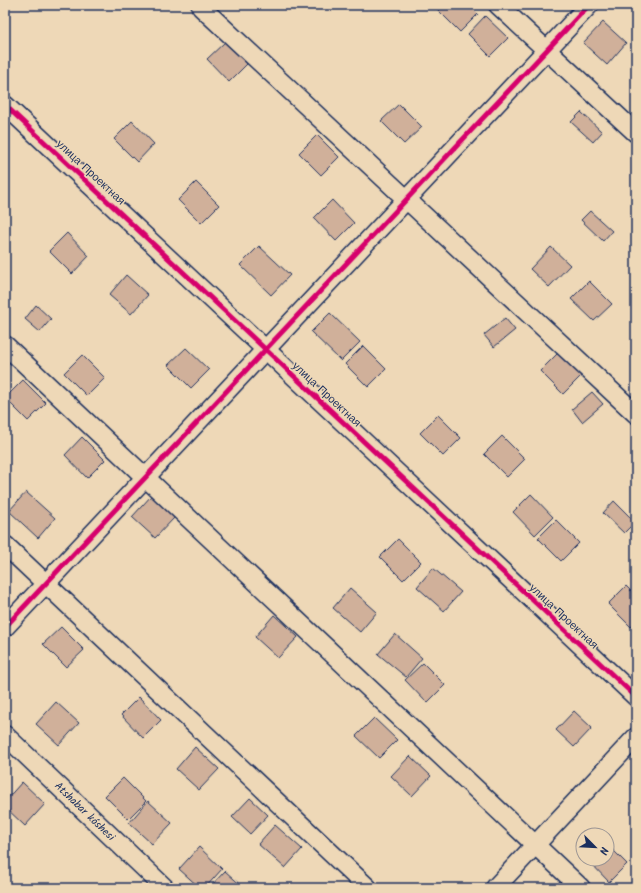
<svg xmlns="http://www.w3.org/2000/svg" width="641" height="893" font-family="Kalam,sans-serif">
	<style>
		.building { fill: #d0b09a; stroke: #1b2f5e }
		.lines { fill: none; stroke-linecap: round; stroke-linejoin: round }
		.minor-casing { stroke: #1b2f5e; stroke-width: 21 }
		.minor { stroke: #eed8b7; stroke-width: 18 }
		.cycleway-casing { stroke: #eed8b7; stroke-width: 8 }
		.cycleway { stroke: #d6006c; stroke-width: 5 }
		.labels { text-anchor: middle; stroke-width: 3; stroke-linejoin: round; paint-order: stroke }
		.street-label { font-size: 11px; fill: #1b2f5e; stroke: #eed8b7 }
	</style>
	<rect width="100%" height="100%" fill="#eed8b7"/>
	<filter id="ink" filterUnits="userSpaceOnUse"><feTurbulence type="fractalNoise" baseFrequency=".025" numOctaves="2"/><feDisplacementMap in="SourceGraphic" scale="8" xChannelSelector="R" yChannelSelector="G"/><feConvolveMatrix kernelMatrix="1 2 1 2 8 2 1 2 1" color-interpolation-filters="sRGB"/></filter>
	<g filter="url(#ink)">
		<g class="building">
			<path d="M441,5H469L478,14L460,32L437,9Z"/>
			<path d="M485,16L508,38L490,56L468,34Z"/>
			<path d="M603,22L626,43L607,65L583,43Z"/>
			<path d="M225,42L247,64L229,82L207,59Z"/>
			<path d="M399,104L422,127L404,144L381,121Z"/>
			<path d="M581,112L602,132L593,142L571,122Z"/>
			<path d="M132,121L154,144L137,162L114,139Z"/>
			<path d="M317,135L339,157L321,175L299,153Z"/>
			<path d="M196,182L219,205L201,223L178,200Z"/>
			<path d="M332,200L354,223L336,241L314,218Z"/>
			<path d="M590,211L612,231L603,241L581,220Z"/>
			<path d="M67,233L89,256L72,274L49,251Z"/>
			<path d="M259,246L290,275L271,295L240,265Z"/>
			<path d="M551,247L570,265L549,287L530,269Z"/>
			<path d="M126,275L148,295L131,314L109,295Z"/>
			<path d="M589,281L612,304L594,321L571,299Z"/>
			<path d="M36,305L51,319L40,332L25,319Z"/>
			<path d="M330,313L360,342L341,361L311,332Z"/>
			<path d="M505,318L515,330L494,347L484,335Z"/>
			<path d="M363,346L386,369L368,387L345,364Z"/>
			<path d="M186,348L209,370L191,388L168,365Z"/>
			<path d="M558,353L581,376L563,394L540,371Z"/>
			<path d="M82,355L105,378L87,396L64,373Z"/>
			<path d="M23,380L46,403L28,421L5,398Z"/>
			<path d="M592,392L603,404L582,422L572,409Z"/>
			<path d="M438,415L461,438L443,456L420,433Z"/>
			<path d="M502,436L525,459L507,477L484,454Z"/>
			<path d="M82,437L105,460L87,478L65,455Z"/>
			<path d="M26,492L55,518L38,538L9,511Z"/>
			<path d="M531,494L553,517L535,535L513,512Z"/>
			<path d="M152,495L175,517L155,538L132,517Z"/>
			<path d="M614,501L635,522L624,533L603,513Z"/>
			<path d="M556,520L579,543L561,561L538,538Z"/>
			<path d="M398,539L421,562L403,580L380,557Z"/>
			<path d="M433,568L461,592L444,611L417,587Z"/>
			<path d="M626,586L636,596V622L631,627L608,604Z"/>
			<path d="M350,588L377,612L360,632L333,608Z"/>
			<path d="M274,615L298,637L278,658L255,637Z"/>
			<path d="M61,627L84,650L66,667L43,644Z"/>
			<path d="M395,634L422,658L406,677L378,654Z"/>
			<path d="M423,663L445,685L427,703L405,680Z"/>
			<path d="M139,697L161,720L143,738L121,715Z"/>
			<path d="M56,702L79,723L59,745L36,724Z"/>
			<path d="M574,711L592,728L574,747L556,730Z"/>
			<path d="M374,718L397,740L379,758L356,736Z"/>
			<path d="M195,747L219,769L199,790L176,769Z"/>
			<path d="M410,756L431,776L412,796L391,776Z"/>
			<path d="M123,778L146,801L128,819L105,796Z"/>
			<path d="M22,782L45,804L25,826L5,807V801Z"/>
			<path d="M250,798L268,815L250,834L232,817Z"/>
			<path d="M148,801L172,823L152,844L129,823Z"/>
			<path d="M275,825L302,849L285,868L258,844Z"/>
			<path d="M607,844L627,864L609,882L587,859H607Z"/>
			<path d="M199,847L222,869L205,888H200L179,869Z"/>
			<path d="M225,871L244,888H209Z"/>
		</g>
		<g class="lines">
			<defs>
				<g id="minor">
					<path d="M498,5L636,133"/>
					<path d="M201,7L636,414"/>
					<path d="M5,105L636,697"/>
					<path d="M5,345L581,888"/>
					<path d="M5,545L368,888"/>
					<path d="M5,627L589,5"/>
					<path d="M5,735L165,888"/>
					<path d="M495,888L636,737"/>
				</g>
			</defs>
			<use href="#minor" class="minor-casing"/>
			<use href="#minor" class="minor"/>
			<defs>
				<g id="cycleway">
					<path d="M5,105L636,697"/>
					<path d="M5,627L589,5"/>
				</g>
			</defs>
			<use href="#cycleway" class="cycleway-casing"/>
			<use href="#cycleway" class="cycleway"/>
		</g>
	</g>
	<g class="labels">
		<g class="street-label">
			<text transform="translate(91 172) rotate(43)" y="4">улица Проектная</text>
			<text transform="translate(327 394) rotate(43)" y="4">улица Проектная</text>
			<text transform="translate(564 616) rotate(43)" y="4">улица Проектная</text>
			<text transform="translate(85 811) rotate(44)" y="4">Atshabar kóshesi</text>
		</g>
	</g>
	<rect width="641" height="893" fill="none" stroke="#eed8b7" stroke-width="20"/>
	<rect x="10" y="10" width="621" height="873" fill="none" stroke="#1b2f5e" stroke-width="1.5" filter="url(#ink)"/>
	<g transform="translate(595 847) rotate(114)"><circle r="19" fill="#eed8b7" stroke="#9a9493"/>
	<path d="M0-3L7 15L0 10L-7 15Z" fill="#1b2f5e"/>
	<text y="-6" font-size="11" font-weight="bold" text-anchor="middle" fill="#1b2f5e">N</text>
	</g>
</svg>
